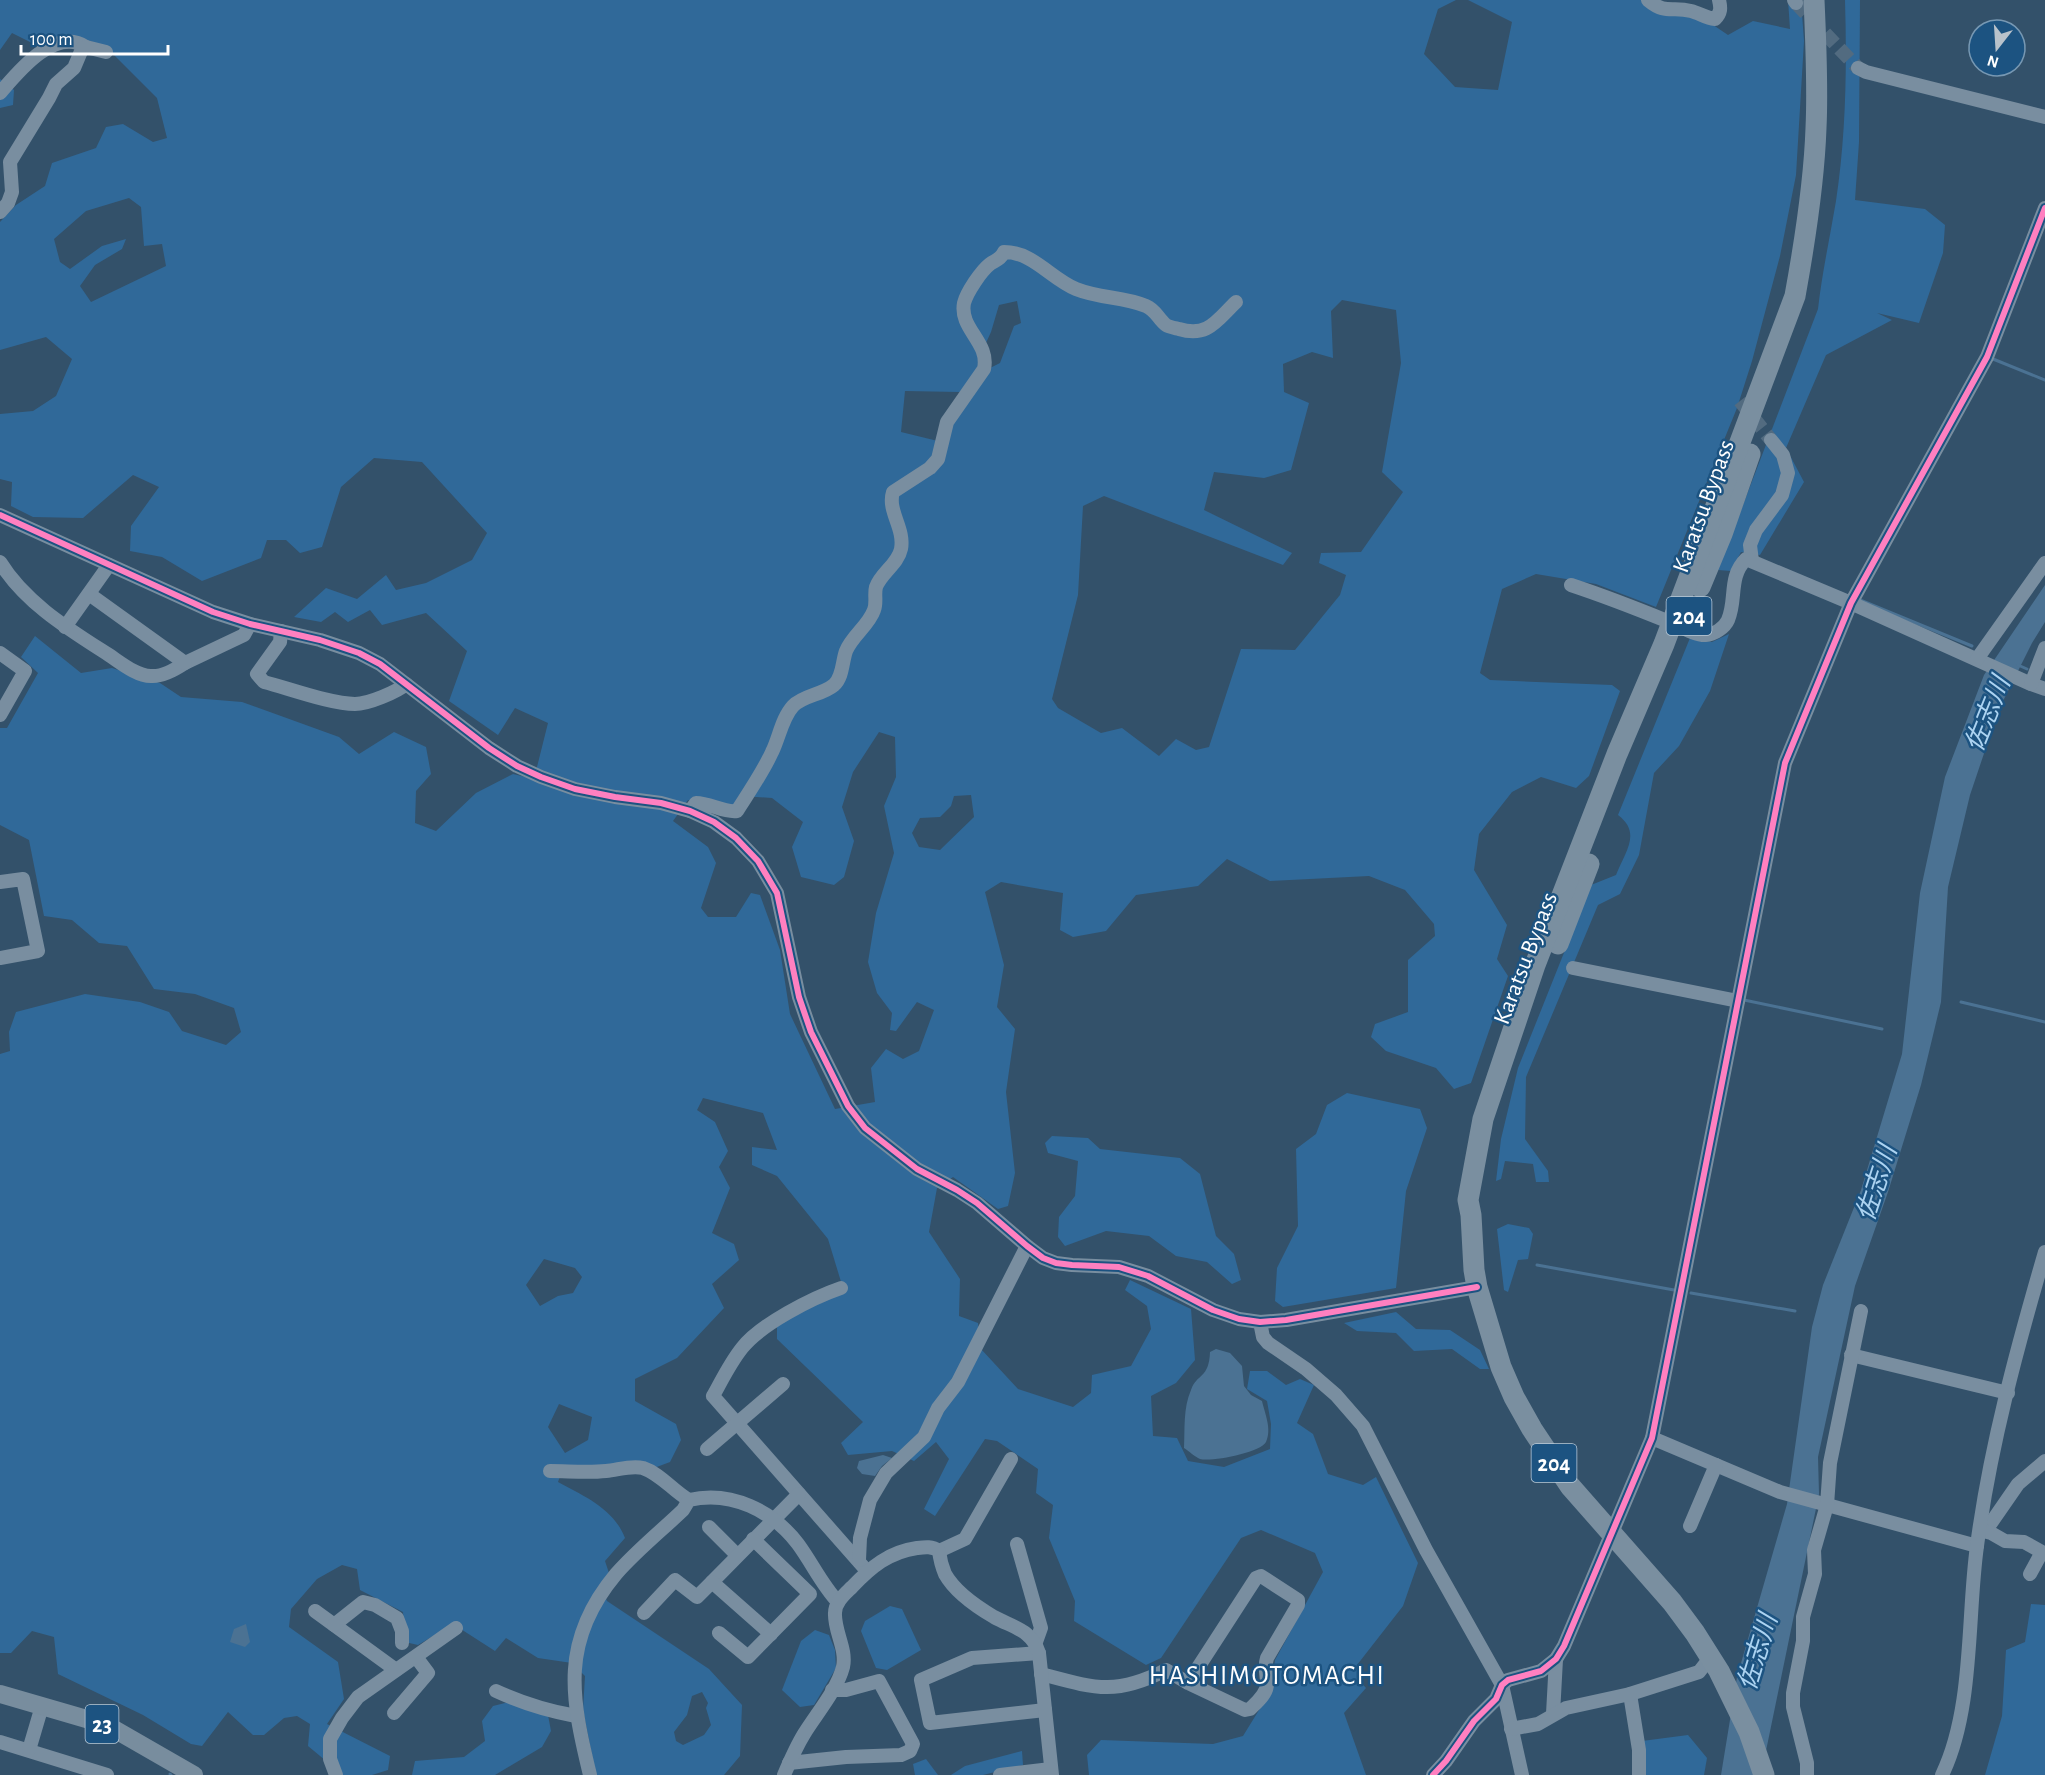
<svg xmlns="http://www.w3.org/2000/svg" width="2045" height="1775" font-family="'Alegreya Sans','Noto Sans JP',sans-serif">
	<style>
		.green { fill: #306999; fill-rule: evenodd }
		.water { fill: #4b7293 }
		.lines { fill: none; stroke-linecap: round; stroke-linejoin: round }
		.stream { stroke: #4b7293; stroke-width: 3 }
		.minor-tunnel { stroke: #526b80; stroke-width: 14; stroke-dasharray: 14 7; stroke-linecap: butt }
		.minor { stroke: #798ea0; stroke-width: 14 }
		.major { stroke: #788d9e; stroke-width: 18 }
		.highway { stroke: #7a8fa0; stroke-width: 21 }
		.cycleway-casing { stroke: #1c5381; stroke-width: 10 }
		.cycleway { stroke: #ff80c0; stroke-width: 6 }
		.labels { text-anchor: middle; stroke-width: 5; stroke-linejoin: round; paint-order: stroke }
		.shield { fill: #1c5381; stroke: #bbcbd9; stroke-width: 1.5 }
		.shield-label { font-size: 22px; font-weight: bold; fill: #fff }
		.street-label { font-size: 24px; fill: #fff; stroke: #1c5381 }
		.water-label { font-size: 26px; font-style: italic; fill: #acd3f1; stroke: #1c5381 }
		.quarter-label { font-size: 27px; letter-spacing: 1.5px; fill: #fff; stroke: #1c5381 }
	</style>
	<rect width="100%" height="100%" fill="#33516a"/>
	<g class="green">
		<path d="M0,0H1456L1438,9L1424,54L1455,87L1498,90L1512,22L1468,0H1655L1691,10L1728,35L1753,21L1790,29L1788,0H1801L1804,41L1796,175L1780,256L1752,361L1737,408L1656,607L1596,584L1536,574L1502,589L1480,673L1490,680L1612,685L1620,691L1589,776L1576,788L1541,777L1512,792L1479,834L1474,870L1507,925L1497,959L1508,976L1471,1083L1454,1089L1436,1068L1386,1051L1371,1037L1375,1024L1408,1012V960L1435,936L1434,924L1405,890L1369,876L1270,881L1227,859L1198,886L1136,895L1106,931L1073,937L1060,930L1063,893L1001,882L985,892L1004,965L997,1007L1015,1029L1006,1092L1015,1173L1008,1206L998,1209L953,1177L937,1188L929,1232L960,1279L959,1316L978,1323L981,1349L1018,1389L1073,1407L1091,1393L1092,1375L1131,1366L1151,1329L1147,1306L1125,1290L1130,1280L1191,1309L1195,1360L1176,1383L1151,1396L1153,1436L1177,1438L1188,1461L1224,1467L1270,1449L1271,1424L1267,1401L1247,1389L1250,1371H1267L1286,1385L1300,1379L1314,1385L1297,1423L1313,1434L1328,1474L1363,1485L1376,1477L1418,1563L1403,1606L1357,1665V1678L1366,1688L1344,1713L1366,1775H1089L1087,1755L1101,1740L1213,1744L1243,1736L1272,1689L1275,1660L1323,1572L1315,1553L1261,1530L1241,1538L1161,1658L1146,1665L1074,1621L1075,1601L1049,1538L1053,1505L1036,1493L1038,1469L997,1441L985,1439L935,1516L924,1509L949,1459L936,1442L914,1461L892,1451L848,1455L841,1443L863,1422L777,1339V1324L842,1285L828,1239L777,1176L752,1165V1147L777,1150L763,1113L703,1098L697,1110L715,1122L728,1151L719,1167L730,1188L712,1233L734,1244L739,1260L712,1284L724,1308L677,1358L635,1379V1401L676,1424L681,1440L670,1462L654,1468L609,1467L563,1468L558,1482C584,1496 614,1509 625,1538L605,1561L609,1573L601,1588L607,1601L709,1669L742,1705L740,1756L724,1775H596L583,1710L585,1676L572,1663L538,1658L506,1638L495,1651L453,1624L418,1645L405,1642L403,1612L360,1590L357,1569L342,1565L317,1579L291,1609L289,1627L338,1662L344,1699L327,1724L390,1756L388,1770L372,1775H343L308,1746L310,1724L297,1716L284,1718L264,1735H253L228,1712L202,1746L191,1744L143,1715L58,1674L54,1637L32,1631L11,1653H0V1054L10,1051L9,1032L16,1012L85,994L140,1002L169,1012L182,1031L226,1045L241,1032L234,1008L195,994L154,989L127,946L99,943L72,920L44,916L29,840L0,825V728H7L38,673L21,657L35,636L81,673L112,668L160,683L181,697L242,702L339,737L359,754L394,732L426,747L431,774L416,791L415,823L436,831L476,793L513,774L534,779L548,723L515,708L498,735L449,701L467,651L426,613L382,625L370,610L348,622L335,612L321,622L294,617L326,588L357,599L386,575L396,590L426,583L472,560L487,533L422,462L374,458L341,487L322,547L300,553L286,540H267L261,558L202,581L162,557L130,551L131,526L159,487L133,475L83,518L33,517L11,506L12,482L0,479V414L33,411L56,396L72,359L46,337L0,350V222L16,205L45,186L52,163L96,148L106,127L123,124L153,142L167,138L157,98L105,46L68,34L42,48L12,33L0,50ZM129,198L141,207L144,246L162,244L166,266L91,302L80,286L95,265L122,249L126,239L102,246L70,269L60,262L54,239L86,211ZM1342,300L1396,310L1401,363L1382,472L1403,492L1361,552L1321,553L1319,563L1346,575L1340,595L1295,650L1241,649L1209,747L1196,750L1176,739L1159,756L1122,728L1101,733L1058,708L1052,699L1078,595L1083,506L1104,496L1283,565L1292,553L1204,510L1214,472L1264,478L1291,470L1309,403L1284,392L1283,364L1312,352L1333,358L1331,311ZM1017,301L1021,323L1014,326L1000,363L990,368L951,422L946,443L901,432L905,391L960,392L987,356L985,345L991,332L999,305ZM879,732L895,737L896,777L884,806L894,853L876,913L868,962L877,993L892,1013L890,1030L896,1031L917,1002L934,1010L919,1051L903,1059L886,1049L871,1068L875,1102L835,1109L790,1014L780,950L760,895L751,893L736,917H708L701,908L716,863L708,847L673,821L688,800L728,813L741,796L772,798L803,822L792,847L801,877L834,885L844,877L854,841L842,807L853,772ZM971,795L974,817L940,850L919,847L912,833L920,818L940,817L951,806L954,796ZM544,1259L575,1268L582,1277L573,1293L558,1296L540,1306L526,1285ZM559,1404L592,1417L588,1440L565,1453L548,1427ZM702,1692L708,1703L706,1708L711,1725L704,1735L683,1745L676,1741L674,1732L687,1715L692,1696Z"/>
		<path d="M1845,0H1860L1859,142L1855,200L1925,209L1945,225L1943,253L1919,323L1877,313L1892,320L1826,355L1786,448L1804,482L1760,555L1741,552L1731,571L1718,570L1818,309C1822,273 1830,237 1836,201C1846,135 1847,67 1845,0Z"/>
		<path d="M0,79L14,90L13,105L0,108Z"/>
		<path d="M1729,634L1710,691L1679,746L1654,773L1639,855L1620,894L1598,905L1526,1077L1525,1139L1548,1171L1549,1182H1536L1533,1164L1505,1161L1501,1179L1496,1181L1501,1139L1518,1068L1591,885L1616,875C1625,852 1642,833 1618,815L1690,638L1712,642Z"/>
		<path d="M1347,1093L1420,1109L1427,1128L1406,1191L1396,1288L1283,1307L1275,1301L1277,1268L1298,1226L1296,1149L1316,1134L1327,1105Z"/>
		<path d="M1052,1136L1088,1138L1100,1149L1180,1158L1200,1174L1216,1236L1234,1254L1241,1280L1232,1284L1207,1262L1176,1256L1149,1236L1106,1231L1065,1246L1058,1237L1059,1217L1075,1196L1078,1161L1048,1153L1045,1143Z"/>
		<path d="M1508,1224L1529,1228L1533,1234L1528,1259L1518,1260L1508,1292L1504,1290L1497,1229Z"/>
		<path d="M1396,1312L1416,1329L1450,1330L1480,1350L1489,1369H1480L1452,1349L1414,1351L1396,1333L1357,1331L1344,1323Z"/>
		<path d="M2031,1604L2045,1605V1775H1985L2002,1716L2006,1650L2025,1642Z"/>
		<path d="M890,1606L902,1609L921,1650L887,1670L876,1668L861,1631L865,1621Z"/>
		<path d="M815,1630L829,1635L835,1650L836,1668L814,1705L800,1707L782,1690L801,1641Z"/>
		<path d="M509,1702L548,1715L551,1731L542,1747L495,1775H412L415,1761L464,1757L485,1741L482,1721L493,1706Z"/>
		<path d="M1688,1735L1707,1758L1704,1775H1642V1741Z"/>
		<path d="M1022,1751L1023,1765L983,1775H951L965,1766Z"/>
		<path d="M926,1759L938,1775H915L913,1764Z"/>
	</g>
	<g class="water">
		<path d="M2045,585V622L2032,643L1999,709L1970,795L1948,887L1941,1002L1921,1085L1888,1192L1855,1286L1818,1457L1819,1494L1761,1775H1721L1737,1677L1787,1504L1812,1327L1823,1285L1861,1190L1902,1054L1920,893L1945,777L1984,675Z"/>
		<path d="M1216,1349L1230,1353L1242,1366L1244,1386L1251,1395L1262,1401C1265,1414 1272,1429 1266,1442C1260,1453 1211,1462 1200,1459C1195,1457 1189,1451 1184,1448C1185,1429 1183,1408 1191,1390C1197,1373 1209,1379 1210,1352Z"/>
		<path d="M883,1455L892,1458L882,1466L875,1476L862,1474L857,1468L859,1461Z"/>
		<path d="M246,1624L250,1642L245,1647L230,1642L234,1629Z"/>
	</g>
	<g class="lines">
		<g class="stream">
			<path d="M1993,359L2045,380"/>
			<path d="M1860,600L1972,646"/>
			<path d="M2018,665L2027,669"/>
			<path d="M1744,1000L1882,1029"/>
			<path d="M1961,1002L2045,1022"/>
			<path d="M1537,1265L1674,1290"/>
			<path d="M1691,1293L1795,1311"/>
			<path d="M170,1774L171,1775"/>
		</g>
		<g class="minor-tunnel">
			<path d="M1796,3L1858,68"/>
			<path d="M1740,401L1771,440"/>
		</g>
		<g class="minor">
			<path d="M1648,0C1666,15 1672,6 1691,11C1699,13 1706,18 1715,19C1721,13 1721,8 1719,0"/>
			<path d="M1794,0L1796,3"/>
			<path d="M1858,68L1866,72L2045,117"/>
			<path d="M0,93C18,72 55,26 86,47"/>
			<path d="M0,212L8,203L12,192L10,162L49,98L56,84L74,68L82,49L86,47L106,52"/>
			<path d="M0,515L213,612L250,624L320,640L359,653L380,664L489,748L517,766L541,777L575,789L615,797L661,803L690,811L714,822L736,838L758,861L777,893L799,997L811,1032L848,1106L865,1128L917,1169L957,1190L977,1203L1027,1246L1043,1258L1056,1263L1072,1265L1119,1267L1148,1276L1213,1310L1239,1319L1260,1322L1286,1320L1477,1287"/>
			<path d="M1752,561L1750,545L1756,530L1782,495L1788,473L1783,455L1771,440"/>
			<path d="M0,562C25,603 70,630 109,655C121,663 137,676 151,676C162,677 176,669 185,663L244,635L250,624"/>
			<path d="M1571,585C1604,596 1635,608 1667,621C1677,625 1696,636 1706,635C1714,635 1725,627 1728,620C1737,599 1728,577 1746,559L1851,603L2031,684L2045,689"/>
			<path d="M89,594L185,663"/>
			<path d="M65,627L109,565"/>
			<path d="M281,631L280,642L257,674L264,682C288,688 331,704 355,704C368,704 397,692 406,684"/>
			<path d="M0,653L25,671L0,715"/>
			<path d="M1977,659L2045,563"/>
			<path d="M2031,684L2045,648"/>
			<path d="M690,811L696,803C710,803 724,813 737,811C749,792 763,772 772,752C779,738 782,718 793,706C804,695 822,695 834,685C843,677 842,662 846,651C852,636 869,625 874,610C877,603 874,594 876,587C881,573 898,564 901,549C905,528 887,511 893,492L930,468L938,459L947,422L984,369C990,342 959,329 964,303C967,292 981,271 990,264C996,260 1001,259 1004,252C1033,252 1050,278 1076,289C1101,299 1122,296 1146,306C1156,310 1158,319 1166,325C1169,327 1175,328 1179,329C1208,338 1217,320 1236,302"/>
			<path d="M0,882L23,879L38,951L0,958"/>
			<path d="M1573,968L1738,1001"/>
			<path d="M841,1288C812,1298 761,1324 742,1348C730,1363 722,1380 713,1396L867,1571"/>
			<path d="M1260,1322L1263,1337L1268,1343L1306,1369L1336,1395L1363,1426L1426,1550L1502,1685L1522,1775"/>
			<path d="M1851,1355L2008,1393"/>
			<path d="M1652,1438L1780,1492L1977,1546"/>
			<path d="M707,1449L783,1384"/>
			<path d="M550,1471C568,1471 587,1473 606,1471C618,1470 631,1465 643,1468C661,1474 673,1491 689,1500"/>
			<path d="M1690,1526L1716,1465"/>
			<path d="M709,1527L737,1555"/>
			<path d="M1980,1530L1991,1523L2018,1484L2045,1461"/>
			<path d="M1980,1530L1991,1533L2005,1541L2024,1542L2042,1552L2030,1574"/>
			<path d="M1017,1544L1041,1628L1036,1642"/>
			<path d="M939,1551L965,1539L1011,1459"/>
			<path d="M859,1560L860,1538L870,1500L886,1473L924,1437L938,1408L958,1382L1027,1246"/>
			<path d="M712,1582L799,1494"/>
			<path d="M315,1611L396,1670"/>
			<path d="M644,1613L675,1580L697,1597L712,1582L771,1634"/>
			<path d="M334,1625L363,1602L375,1605L397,1618L402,1631V1643"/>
			<path d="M719,1633L748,1657L810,1594L753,1539"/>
			<path d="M1039,1653L972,1658L921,1680L930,1723L1045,1710"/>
			<path d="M1041,1674C1094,1688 1115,1696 1166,1670L1188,1683L1245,1710L1250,1709C1257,1702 1267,1694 1267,1684C1267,1674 1264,1667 1267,1658L1298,1605V1600L1261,1576L1256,1578L1188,1683"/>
			<path d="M496,1691C522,1703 548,1711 576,1716"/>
			<path d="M1630,1694L1639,1750V1775"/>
			<path d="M394,1713L428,1673L416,1657"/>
			<path d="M1553,1714L1556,1659"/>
			<path d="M1511,1729L1538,1724L1566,1708L1630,1694L1699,1672L1710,1658"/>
			<path d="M0,1742L107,1775"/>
			<path d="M29,1750L42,1706"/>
			<path d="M789,1763L846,1757L901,1755L910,1751L913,1744L879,1681L846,1690H832"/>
			<path d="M336,1775L330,1759V1739L342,1718L358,1697L456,1628"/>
			<path d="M590,1775C571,1697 560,1641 616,1574C636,1551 661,1531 683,1510L689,1500C731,1490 773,1511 798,1544C812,1563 822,1585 838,1602"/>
			<path d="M784,1775C790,1761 796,1747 804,1734C817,1713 837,1690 843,1667C847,1649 834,1631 835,1613C835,1602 845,1594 852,1587C871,1567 889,1552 917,1548C925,1547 932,1546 939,1551C940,1559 942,1567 945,1574C955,1592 977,1607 994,1617C1014,1628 1032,1630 1039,1653L1052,1775"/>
			<path d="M1000,1775L1051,1769"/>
			<path d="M1433,1775L1446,1761L1474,1721L1496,1699L1502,1685L1508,1680L1541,1671L1556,1659L1564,1646L1652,1438L1785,763L1851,603L1987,357L2045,208"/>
			<path d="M1807,1775V1763L1793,1707V1693L1803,1641V1617L1815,1574L1814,1550L1827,1505L1830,1463L1861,1311"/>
			<path d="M1942,1775C1974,1709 1967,1617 1977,1546C1990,1447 2017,1348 2045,1252"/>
		</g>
		<path class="major" d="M0,1694L107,1725L194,1775"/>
		<g class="highway">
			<path d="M1700,587L1722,534L1750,454"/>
			<path d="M1558,944L1589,864"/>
			<path d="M1764,1775L1749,1732L1719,1671L1695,1633L1672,1602L1570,1486L1532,1429L1514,1397L1501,1367L1477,1287L1474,1270L1471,1215L1468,1200L1483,1119L1535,965L1617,754L1664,644L1795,296C1805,241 1814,185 1816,128C1818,86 1816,43 1814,0"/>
		</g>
		<defs>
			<g id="cycleway">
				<path d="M0,515L213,612L250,624L320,640L359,653L380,664L489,748L517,766L541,777L575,789L615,797L661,803L690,811L714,822L736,838L758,861L777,893L799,997L811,1032L848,1106L865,1128L917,1169L957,1190L977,1203L1027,1246L1043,1258L1056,1263L1072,1265L1119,1267L1148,1276L1213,1310L1239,1319L1260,1322L1286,1320L1477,1287"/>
				<path d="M1433,1775L1446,1761L1474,1721L1496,1699L1502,1685L1508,1680L1541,1671L1556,1659L1564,1646L1652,1438L1785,763L1851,603L1987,357L2045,208"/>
			</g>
		</defs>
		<use href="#cycleway" class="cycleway-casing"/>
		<use href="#cycleway" class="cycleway"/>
	</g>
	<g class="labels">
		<g class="shield">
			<rect x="1666.5" y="597" width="45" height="38" rx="4.5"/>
			<rect x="1531.5" y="1444" width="45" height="38" rx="4.5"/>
			<rect x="85.5" y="1705" width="33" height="38" rx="4.5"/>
		</g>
		<g class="shield-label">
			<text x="1689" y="624">204</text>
			<text x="1554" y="1471">204</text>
			<text x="102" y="1732">23</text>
		</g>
		<g class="street-label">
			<text transform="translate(1703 506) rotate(-70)" y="8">Karatsu Bypass</text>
			<text transform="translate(1525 958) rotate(-69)" y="8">Karatsu Bypass</text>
		</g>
		<g class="water-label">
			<text transform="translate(1987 714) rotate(-68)" y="9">佐志川</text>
			<text transform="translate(1876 1183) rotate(-72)" y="9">佐志川</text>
			<text transform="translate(1757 1652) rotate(-73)" y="9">佐志川</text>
		</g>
		<g class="quarter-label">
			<text x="1267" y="1684">HASHIMOTOMACHI</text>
		</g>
	</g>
	<g transform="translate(1997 48) rotate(197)"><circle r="28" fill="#1c5381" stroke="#7798b3" stroke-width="1.5"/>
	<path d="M0-4.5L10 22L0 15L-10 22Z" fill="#b8c2cb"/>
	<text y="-9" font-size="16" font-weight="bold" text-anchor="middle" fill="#ffffff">N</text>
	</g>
	<path d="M21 45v9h147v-9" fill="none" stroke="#ffffff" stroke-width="3"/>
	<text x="30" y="45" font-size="18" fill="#ffffff" stroke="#1c5381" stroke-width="4.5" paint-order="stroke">100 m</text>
</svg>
